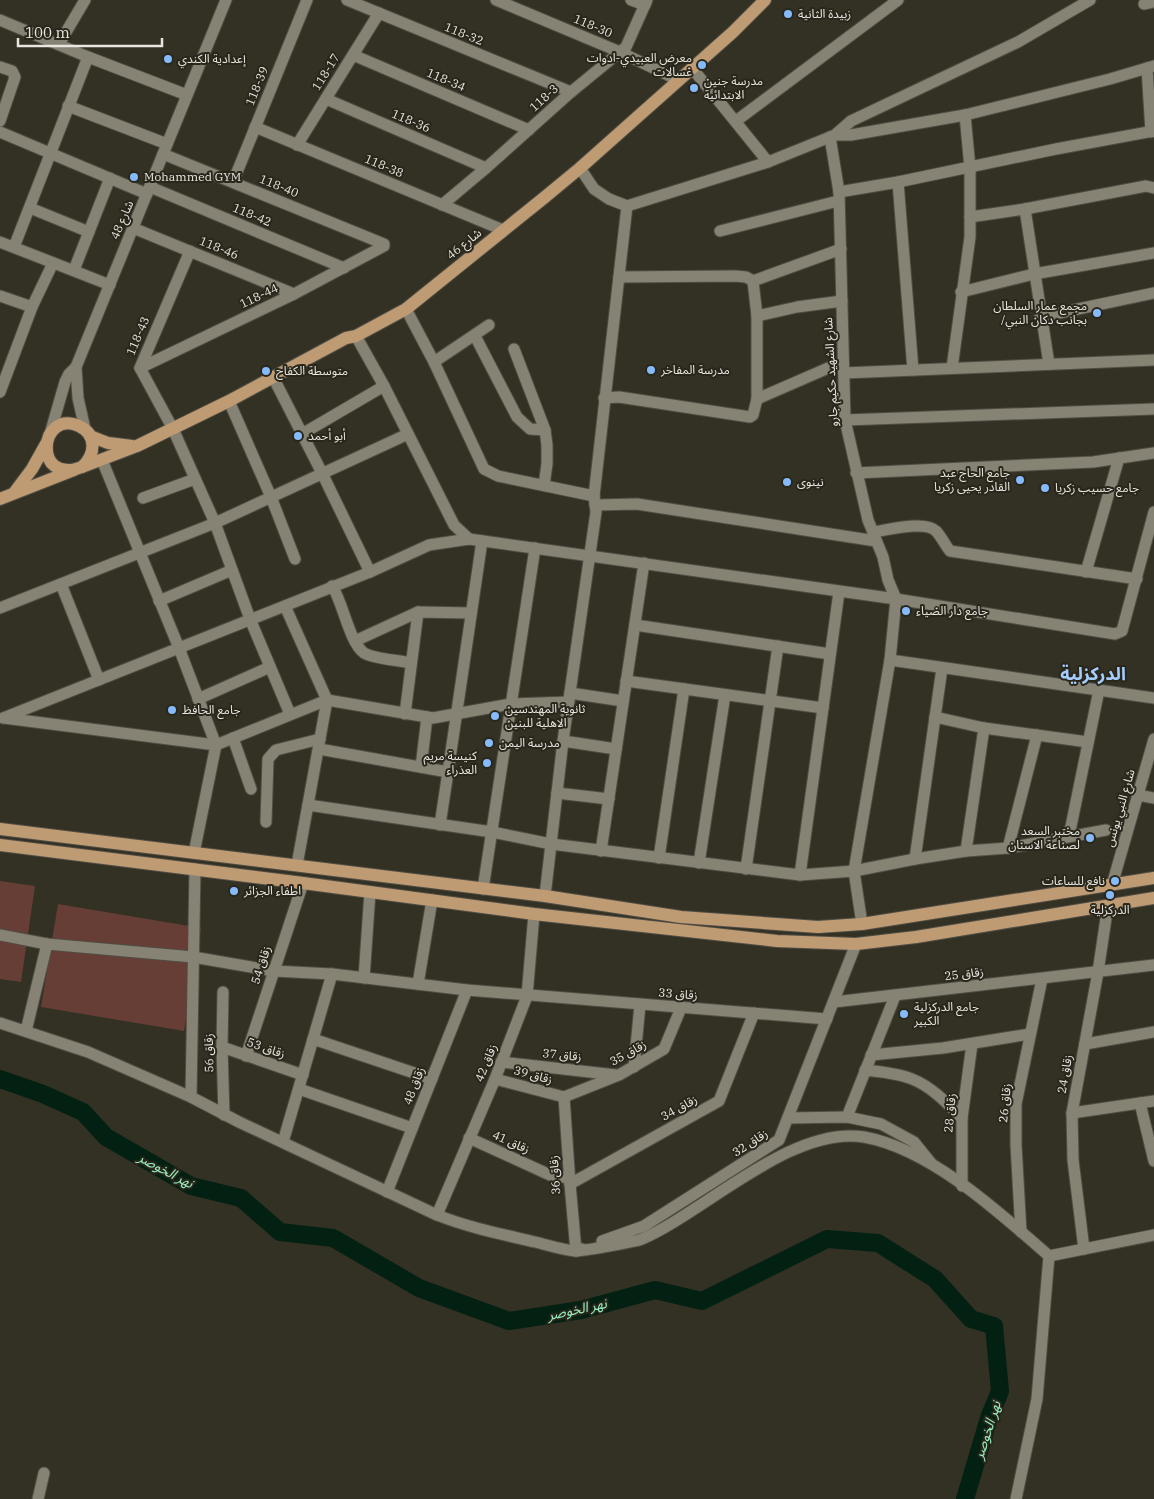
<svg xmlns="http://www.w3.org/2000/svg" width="1154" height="1499" font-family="'IBM Plex Serif','Noto Sans Arabic',serif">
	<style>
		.pitch { fill: #663e35 }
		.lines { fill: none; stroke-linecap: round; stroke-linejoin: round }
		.river { stroke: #032112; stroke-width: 18 }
		.minor-casing { stroke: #504e44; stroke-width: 13 }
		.major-casing { stroke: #504e44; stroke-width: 14 }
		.minor { stroke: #868375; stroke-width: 11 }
		.major { stroke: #bf9b74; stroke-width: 12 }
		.poi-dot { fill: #85bbfb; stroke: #29261b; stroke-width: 2 }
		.labels { text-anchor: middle; stroke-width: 4; stroke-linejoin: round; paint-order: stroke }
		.poi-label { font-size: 12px; fill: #e8e6df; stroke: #29261b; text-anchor: start }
		.street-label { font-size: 12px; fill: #e8e6df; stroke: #29261b }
		.water-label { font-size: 14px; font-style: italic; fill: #97edbd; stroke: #29261b }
		.district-label { font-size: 18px; font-weight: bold; fill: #a4ccfc; stroke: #29261b }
	</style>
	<rect width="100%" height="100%" fill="#333024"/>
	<g class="pitch">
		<path d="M0,881L35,886L21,982L0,979Z"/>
		<path d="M58,904L201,928L184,1031L41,1007Z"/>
	</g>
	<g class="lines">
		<path class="river" d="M0,1079L43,1094L83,1112L106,1137L191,1186L241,1198L280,1232L333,1238L419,1288L509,1321L581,1310L655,1290L702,1301L827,1239L878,1243L935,1279L971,1319L994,1326L1000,1391L989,1418L965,1499"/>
		<defs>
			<g id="minor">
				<path d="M347,0L571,92"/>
				<path d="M496,0L620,52L678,80"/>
				<path d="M631,0L645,5"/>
				<path d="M1144,4L1154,2"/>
				<path d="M0,20L88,57L187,95"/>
				<path d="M59,44L85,0"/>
				<path d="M353,55L529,130"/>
				<path d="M0,67L12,71L15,77L0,121"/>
				<path d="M692,68L768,162"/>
				<path d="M1147,68L1151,132"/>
				<path d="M326,99L486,168"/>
				<path d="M68,106L167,144"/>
				<path d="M736,121L898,0"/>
				<path d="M255,127L503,230"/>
				<path d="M0,132L147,194"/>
				<path d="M835,135H851L965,115L1110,79L1154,66"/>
				<path d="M830,137L839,192L845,420L868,520L883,557L888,580L896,599L890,660L854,871L862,924"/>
				<path d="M297,145L379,13"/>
				<path d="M580,168L594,189L609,199L627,206L768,162L835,135L851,121L1018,42L1090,0"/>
				<path d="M233,182L307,0"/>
				<path d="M898,182L913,370"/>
				<path d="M150,187L344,268"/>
				<path d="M839,192L898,182L1056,149L1154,131"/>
				<path d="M442,205L486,168L571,92L626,47L647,0"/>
				<path d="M30,208L89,232"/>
				<path d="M1025,209L1049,364"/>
				<path d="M970,217L1025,209L1146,186L1154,188"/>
				<path d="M133,228L294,294"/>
				<path d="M720,231L838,201"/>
				<path d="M0,242L110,285"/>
				<path d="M14,247L88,57"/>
				<path d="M190,251L140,368L173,429L215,523L250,619L290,714"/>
				<path d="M74,270L110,178"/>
				<path d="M619,277L735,276L746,277L753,281L841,249"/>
				<path d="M961,292L1034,274L1154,253"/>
				<path d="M0,296L32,307"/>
				<path d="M406,309L434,362L484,469L498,476L594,496"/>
				<path d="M757,316L797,307L842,301"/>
				<path d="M1040,317L1154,293"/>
				<path d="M356,336L384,386L454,525L469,539"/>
				<path d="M475,336L517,417L530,429L545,430"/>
				<path d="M514,349L545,430L547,445V464L544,485"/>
				<path d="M434,362L489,325"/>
				<path d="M140,368L294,294L384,246V244L163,154"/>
				<path d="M952,368L970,237V168L965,115"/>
				<path d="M844,373L1154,360"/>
				<path d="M273,377L322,473L370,572"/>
				<path d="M0,392L32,307L53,263"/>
				<path d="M604,398L619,397L750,417L753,415L757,399V316L753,281"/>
				<path d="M757,399L842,362"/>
				<path d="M229,401L271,497L295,559"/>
				<path d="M845,420L1154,409"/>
				<path d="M85,429L78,398L76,367L226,0"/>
				<path d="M50,434L65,382L69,374L76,367"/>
				<path d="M302,434L384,386"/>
				<path d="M102,460L179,648L216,745L194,853"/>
				<path d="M856,473L1093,462L1154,453"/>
				<path d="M143,498L195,479"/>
				<path d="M595,505L637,504L876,541"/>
				<path d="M873,532C888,530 925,520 936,531C941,536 945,545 950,551L1137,579"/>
				<path d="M1086,572L1119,458"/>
				<path d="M61,584L99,680"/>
				<path d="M332,586C343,602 349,642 364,653C374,659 398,660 410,663"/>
				<path d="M159,601L232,570"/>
				<path d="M285,606L327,700L297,865"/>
				<path d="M0,608L215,523L408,434"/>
				<path d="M635,625L830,654"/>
				<path d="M355,641L418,612L471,613"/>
				<path d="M890,660L1154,698"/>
				<path d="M626,681L823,708"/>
				<path d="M570,693L623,701"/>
				<path d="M198,699L270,667"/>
				<path d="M405,714L418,612"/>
				<path d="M935,717L984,728L1088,742"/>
				<path d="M3,718L370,572L429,545L469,539L896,599L1115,634L1122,631L1154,512"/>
				<path d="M4,718L216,745L327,700L433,718L511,704L569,702"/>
				<path d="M233,738L251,789"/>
				<path d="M563,741L616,749"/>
				<path d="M319,749L448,772L440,825"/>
				<path d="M421,767L427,717"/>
				<path d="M448,772L482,541"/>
				<path d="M557,793L609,799"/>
				<path d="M1138,795L1154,798"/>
				<path d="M308,805L492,832L551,844L800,875L854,871L915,859L966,851L1008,848L1106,830"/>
				<path d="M266,822L268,759L276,750L320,739"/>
				<path d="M1069,836L1099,690"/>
				<path d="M1008,848L1037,735"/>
				<path d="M601,851L644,563"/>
				<path d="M966,851L984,728"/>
				<path d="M659,858L684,689"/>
				<path d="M915,859L942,668"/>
				<path d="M699,863L725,695"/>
				<path d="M746,869L778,646"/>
				<path d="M800,875L839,592"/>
				<path d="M1112,885L1154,739"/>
				<path d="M483,889L535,548"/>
				<path d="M545,896L563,741L596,512L594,496L627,206"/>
				<path d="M0,935L47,944L193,957L274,971L332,974L467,990L827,1019"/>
				<path d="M364,978L370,892"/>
				<path d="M418,984L432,900"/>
				<path d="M223,992L222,1047L224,1115"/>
				<path d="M834,1002L1154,965"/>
				<path d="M0,1023L88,1052L191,1097L239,1122L437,1215C470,1228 501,1234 535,1242C548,1245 562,1250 575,1251C583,1251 635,1242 642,1239C706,1211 792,1125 864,1137C931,1149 1000,1213 1049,1256"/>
				<path d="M26,1031L47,944"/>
				<path d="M313,1039L432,1079"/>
				<path d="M1085,1044L1154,1032"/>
				<path d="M222,1047L303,1075"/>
				<path d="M871,1055L943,1048L1030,1034"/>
				<path d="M246,1056L303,883"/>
				<path d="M501,1062L616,1075"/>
				<path d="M634,1067L640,1005"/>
				<path d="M865,1070C881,1072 898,1073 912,1079C932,1087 947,1103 962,1118"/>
				<path d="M495,1079L564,1097"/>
				<path d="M299,1089L412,1128"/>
				<path d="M191,1097L195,869"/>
				<path d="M564,1097L570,1184L576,1251L582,1249"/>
				<path d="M564,1097L619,1075L664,1049L681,1008"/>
				<path d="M1140,1103L1154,1161"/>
				<path d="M1072,1113L1154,1101"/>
				<path d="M847,1117L895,996"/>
				<path d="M788,1118L847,1117L881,1124L914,1142L931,1163"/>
				<path d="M469,1138L550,1175L569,1178"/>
				<path d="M283,1142L332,974"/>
				<path d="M570,1184L719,1101L754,1013"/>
				<path d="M962,1186V1118L972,1044"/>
				<path d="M387,1192L467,990"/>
				<path d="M437,1215L495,1079L527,996L534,914"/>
				<path d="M1021,1232L1016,1145V1104L1042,979"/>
				<path d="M602,1241L644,1226L779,1140L856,944"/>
				<path d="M1084,1249L1073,1160L1072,1113L1098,972L1108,905"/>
				<path d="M1049,1256L1154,1235"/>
				<path d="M38,1499L44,1473"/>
				<path d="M1016,1499L1037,1399L1049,1256"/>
			</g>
			<g id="major">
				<path d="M90,436L108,443L132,446"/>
				<path d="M82,467C95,455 98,435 79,426C39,408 32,486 82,467L137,446L229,401L346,338L356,336L406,309L545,197L580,168L733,32L765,0"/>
				<path d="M14,493L32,469L46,444"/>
				<path d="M0,499L74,470"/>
				<path d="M0,829L545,896L681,917L818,927L862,924L1154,878"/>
				<path d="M0,845L303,883L534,914L777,941L856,944L916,937L1154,898"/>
			</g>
		</defs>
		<use href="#minor" class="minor-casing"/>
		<use href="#major" class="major-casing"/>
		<use href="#minor" class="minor"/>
		<use href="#major" class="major"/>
	</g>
	<g class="poi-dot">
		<circle cx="788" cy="14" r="5"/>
		<circle cx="168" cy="59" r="5"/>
		<circle cx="702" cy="65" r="5"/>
		<circle cx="694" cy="88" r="5"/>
		<circle cx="134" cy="177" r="5"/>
		<circle cx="1097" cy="313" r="5"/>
		<circle cx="651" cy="370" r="5"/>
		<circle cx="266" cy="371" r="5"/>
		<circle cx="298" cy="436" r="5"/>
		<circle cx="1020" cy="480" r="5"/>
		<circle cx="787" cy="482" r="5"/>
		<circle cx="1045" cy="488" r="5"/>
		<circle cx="906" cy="611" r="5"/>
		<circle cx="172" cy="710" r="5"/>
		<circle cx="495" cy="716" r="5"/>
		<circle cx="489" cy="743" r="5"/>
		<circle cx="487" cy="763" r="5"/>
		<circle cx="1090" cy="838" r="5"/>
		<circle cx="1115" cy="881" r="5"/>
		<circle cx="234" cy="891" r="5"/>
		<circle cx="1110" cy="895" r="5"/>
		<circle cx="904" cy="1014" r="5"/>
	</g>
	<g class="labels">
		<g class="poi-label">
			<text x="798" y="18">زبيدة الثانية</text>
			<text x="692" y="62" text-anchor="end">معرض العبيدي-ادوات<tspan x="692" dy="14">غسالات</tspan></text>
			<text x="178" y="63">إعدادية الكندي</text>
			<text x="704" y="85">مدرسة جنين<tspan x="704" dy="14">الابتدائية</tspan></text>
			<text x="144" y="181">Mohammed GYM</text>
			<text x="1087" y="310" text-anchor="end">مجمع عمار السلطان<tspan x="1087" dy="14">/بجانب دكان النبي</tspan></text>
			<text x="661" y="374">مدرسة المفاخر</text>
			<text x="276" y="375">متوسطة الكفاح</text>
			<text x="308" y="440">أبو أحمد</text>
			<text x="1010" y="477" text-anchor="end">جامع الحاج عبد<tspan x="1010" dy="14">القادر يحيى زكريا</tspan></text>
			<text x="797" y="486">نينوى</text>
			<text x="1055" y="492">جامع حسيب زكريا</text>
			<text x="916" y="615">جامع دار الضياء</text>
			<text x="505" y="713">ثانوية المهندسين<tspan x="505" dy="14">الاهلية للبنين</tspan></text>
			<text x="182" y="714">جامع الحافظ</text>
			<text x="499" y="747">مدرسة اليمن</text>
			<text x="477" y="760" text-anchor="end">كنيسة مريم<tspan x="477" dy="14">العذراء</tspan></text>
			<text x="1080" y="835" text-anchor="end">مختبر السعد<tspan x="1080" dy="14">لصناعة الاسنان</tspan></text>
			<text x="1105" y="885" text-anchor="end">نافع للساعات</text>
			<text x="244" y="895">اطفاء الجزائر</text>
			<text x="1110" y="914" text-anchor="middle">الدركزلية</text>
			<text x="914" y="1011">جامع الدركزلية<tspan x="914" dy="14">الكبير</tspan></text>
		</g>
		<g class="street-label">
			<text transform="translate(593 26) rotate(23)" y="4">118-30</text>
			<text transform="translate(464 34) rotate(22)" y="4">118-32</text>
			<text transform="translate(326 72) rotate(-58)" y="4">118-17</text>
			<text transform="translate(446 80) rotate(23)" y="4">118-34</text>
			<text transform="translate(257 86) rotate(-68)" y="4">118-39</text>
			<text transform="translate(544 98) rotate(-42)" y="4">118-3</text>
			<text transform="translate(411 121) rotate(23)" y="4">118-36</text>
			<text transform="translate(384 166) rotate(23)" y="4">118-38</text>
			<text transform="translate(279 186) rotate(22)" y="4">118-40</text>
			<text transform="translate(252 215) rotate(23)" y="4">118-42</text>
			<text transform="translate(122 220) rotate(-67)" y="4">شارع 48</text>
			<text transform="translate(464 244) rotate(-39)" y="4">شارع 46</text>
			<text transform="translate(219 248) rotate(22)" y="4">118-46</text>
			<text transform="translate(259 296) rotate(-25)" y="4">118-44</text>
			<text transform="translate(138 336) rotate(-67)" y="4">118-43</text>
			<text transform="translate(831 372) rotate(-93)" y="4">شارع الشهيد حكيم جارو</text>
			<text transform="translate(1120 808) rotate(-74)" y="4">شارع النبي يونس</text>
			<text transform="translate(261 965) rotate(-72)" y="4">زقاق 54</text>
			<text transform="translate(964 974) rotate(-7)" y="4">زقاق 25</text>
			<text transform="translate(678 994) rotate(4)" y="4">زقاق 33</text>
			<text transform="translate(266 1048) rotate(19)" y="4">زقاق 53</text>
			<text transform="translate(209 1053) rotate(-91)" y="4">زقاق 56</text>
			<text transform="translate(628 1053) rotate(-29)" y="4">زقاق 35</text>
			<text transform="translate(562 1055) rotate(6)" y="4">زقاق 37</text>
			<text transform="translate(486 1063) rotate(-68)" y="4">زقاق 42</text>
			<text transform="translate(1065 1074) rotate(-80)" y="4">زقاق 24</text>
			<text transform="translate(533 1075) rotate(15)" y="4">زقاق 39</text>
			<text transform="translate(414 1086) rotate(-69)" y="4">زقاق 48</text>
			<text transform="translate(1005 1103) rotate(-84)" y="4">زقاق 26</text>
			<text transform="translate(679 1108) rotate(-29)" y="4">زقاق 34</text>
			<text transform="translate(950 1113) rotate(-85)" y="4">زقاق 28</text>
			<text transform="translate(511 1142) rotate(24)" y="4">زقاق 41</text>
			<text transform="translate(750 1143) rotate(-33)" y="4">زقاق 32</text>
			<text transform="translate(555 1175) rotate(-94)" y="4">زقاق 36</text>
		</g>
		<g class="water-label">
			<text transform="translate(166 1170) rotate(28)" y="5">نهر الخوصر</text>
			<text transform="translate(577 1309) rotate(-12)" y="5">نهر الخوصر</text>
			<text transform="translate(987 1430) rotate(-72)" y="5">نهر الخوصر</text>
		</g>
		<g class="district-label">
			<text x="1093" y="680">الدركزلية</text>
		</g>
	</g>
	<path d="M18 38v8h144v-8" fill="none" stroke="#e8e6df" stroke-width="2.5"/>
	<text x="25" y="38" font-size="15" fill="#e8e6df" stroke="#29261b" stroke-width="4" paint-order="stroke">100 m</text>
</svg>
